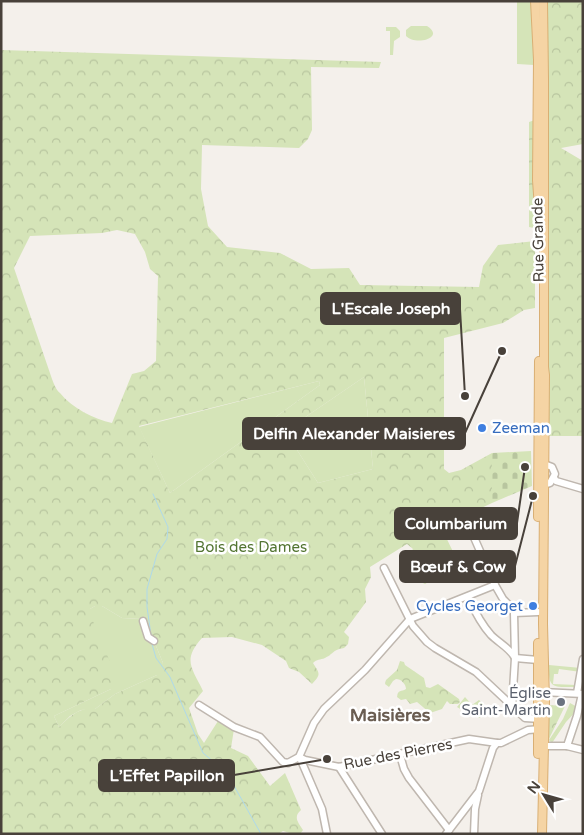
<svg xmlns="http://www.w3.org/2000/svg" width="584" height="835" font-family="'Varela Round',sans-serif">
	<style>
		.grass { fill: #d5e4b8 }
		.forest { fill: url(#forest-crowns); fill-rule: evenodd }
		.cemetery { fill: url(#cemetery-stones) }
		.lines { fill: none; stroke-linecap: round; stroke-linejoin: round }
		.stream { stroke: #aed9ea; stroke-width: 1 }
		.minor-casing { stroke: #bfb7af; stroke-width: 9 }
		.major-casing { stroke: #d9af74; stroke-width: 10 }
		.minor { stroke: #fff; stroke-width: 6 }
		.major { stroke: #f5d4a4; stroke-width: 8 }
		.shop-dot { fill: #3f7fe0; stroke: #fff; stroke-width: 2 }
		.worship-dot { fill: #6b7280; stroke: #fff; stroke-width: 2 }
		.labels { text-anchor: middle; stroke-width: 5; stroke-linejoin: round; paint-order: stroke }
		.street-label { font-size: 15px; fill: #48413a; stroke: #fff }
		.shop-label { font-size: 15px; fill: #366cbe; stroke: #fff; text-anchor: start }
		.park-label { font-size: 15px; fill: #537532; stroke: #fff }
		.worship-label { font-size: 15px; fill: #5b616d; stroke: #fff; text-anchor: end }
		.quarter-label { font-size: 18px; font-weight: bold; fill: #6a5d52; stroke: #fff }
		.leader { fill: none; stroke: #48413a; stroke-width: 2 }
		.callout-dot { fill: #48413a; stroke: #fff; stroke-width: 2 }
		.callout { fill: #48413a; stroke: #48413a; stroke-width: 2 }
		.callout-label { font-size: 16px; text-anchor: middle; font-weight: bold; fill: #fff }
	</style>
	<defs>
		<pattern id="forest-crowns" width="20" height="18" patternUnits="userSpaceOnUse" patternTransform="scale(1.25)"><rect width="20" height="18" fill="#d5e4b8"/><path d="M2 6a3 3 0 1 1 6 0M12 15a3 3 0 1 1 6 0" fill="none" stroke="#b8c59f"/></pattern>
		<pattern id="cemetery-stones" width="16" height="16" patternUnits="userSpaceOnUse" patternTransform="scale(1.25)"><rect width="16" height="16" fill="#d5e4b8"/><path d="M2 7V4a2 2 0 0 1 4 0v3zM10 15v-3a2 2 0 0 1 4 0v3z" fill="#b8c59f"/></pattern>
	</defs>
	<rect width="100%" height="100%" fill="#f4f0eb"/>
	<g class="grass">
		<path d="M517,1H531L534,65L517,64Z"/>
		<path d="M427,26C446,38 415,46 406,36V30L411,26Z"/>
		<path d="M386,27H396L400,31V37L394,41L393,55H390V31H386Z"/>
		<path d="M364,377L373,469L318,483L285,431Z"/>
		<path d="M319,381L320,385L170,493L139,427Z"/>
		<path d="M95,606H102L122,618L141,619L154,641L163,663L157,675L115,694L95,709L81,710L70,716L59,727L54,716L111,689L89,614L90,609Z"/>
		<path d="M549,665L581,668V672L559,669L558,674H554L553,684L576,685L575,687C553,687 548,689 549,665Z"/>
		<path d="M465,697L472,705L479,700L488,708L480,718L468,712V711L464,708L462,710L457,707Z"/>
		<path d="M570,703L579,708L566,722L552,743L549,740L563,719Z"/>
	</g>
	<g class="forest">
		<path d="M547,1H583V144L561,148L583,161V436H547Z"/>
		<path d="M1,50L381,62L379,68L311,67L312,130L308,139L299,148L202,145L201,189L208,226L227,247L280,253L311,269L349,268L360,285L479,287L483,266L498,245L535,241V308L524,310L503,323L444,338V469L449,473L461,470L492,453V503L441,527L459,564L425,584L421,582C417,574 407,568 405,560L413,549L407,544L370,567L371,577L365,589L366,602L344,632L349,637L348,644L344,648C332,650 335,653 325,658C320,660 317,659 313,663C320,674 321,674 312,684L299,672L289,668L286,661L262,645L232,637L202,638C182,660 192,668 203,691L189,708L198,734L204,743L218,721L234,729L231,748L248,756L270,786L285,773L301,810C293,817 298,822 303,830L300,834H293L283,831L278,834H1ZM117,230L135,234L145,252L150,269L158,276L156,361L144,371L132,374L112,423C94,419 72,408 60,393C56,390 54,384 52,379L14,268L30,236L102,233ZM364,377L373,469L318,483L285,431ZM319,381L320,385L170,493L139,426ZM95,606H102L122,618L141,619L145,624L150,639L154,641L163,663L154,670L157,675L115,694L95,709C80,706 69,717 59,727L54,716L111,689L118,681L90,614V609Z"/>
		<path d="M535,120L534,228L529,227V122Z"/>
		<path d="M400,661L404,662L405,665L424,678L426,687L430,688L438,684L459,699L460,702L458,704H450L447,701L442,709L430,713L417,702L410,704L406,699L401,700L397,697C398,689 401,692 406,689C406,684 401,679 396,679L393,681L389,687L385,684L386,680L397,670Z"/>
		<path d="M548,705L565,706L547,743Z"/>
	</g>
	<path class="cemetery" d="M531,451L532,486L492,503V453Z"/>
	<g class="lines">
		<g class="stream">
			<path d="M151,635L147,607V589L157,554L167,539L168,527L153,494"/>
			<path d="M152,644L156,658L170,677L203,753L220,767L233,784L261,834"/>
		</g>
		<defs>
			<g id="minor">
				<path d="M554,478L556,481L583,489"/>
				<path d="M541,482L544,485L550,483L555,474L552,467L544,464"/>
				<path d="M465,517L495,585L503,599L512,608L514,613L538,612"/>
				<path d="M384,568L413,626L427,642L435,648L476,672L525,718L541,719"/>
				<path d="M468,597C474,610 481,624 491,635C499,643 510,648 515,658L538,660"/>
				<path d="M143,621L148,637L154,641"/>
				<path d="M542,692L583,694"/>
				<path d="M577,693L583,659"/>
				<path d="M199,705L234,727L260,737L283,762L288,763L299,757L314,723L324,709L365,670L410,619L495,585"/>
				<path d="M512,707L515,658L514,613"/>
				<path d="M543,746H567L583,750"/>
				<path d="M567,746L577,716L582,694"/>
				<path d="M400,755L404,769L409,778L449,830"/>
				<path d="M299,757L305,760L339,767L469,739L497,743"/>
				<path d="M300,758L322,809L327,834"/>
				<path d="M339,767L382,834"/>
				<path d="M446,834L479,791L493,748L497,743H501L528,730L541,729"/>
				<path d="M474,834L475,809L478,795"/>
			</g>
			<g id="major">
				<path d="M535,1L538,60L537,180L539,209"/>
				<path d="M538,517L539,361"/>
				<path d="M538,754V643"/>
				<path d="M542,834L545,701L543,624L545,375L544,367V79L543,1"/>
			</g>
		</defs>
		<use href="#minor" class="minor-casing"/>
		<use href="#major" class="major-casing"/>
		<use href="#minor" class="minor"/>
		<use href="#major" class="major"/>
	</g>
	<g class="shop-dot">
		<circle cx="482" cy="428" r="5"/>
		<circle cx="533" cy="606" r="5"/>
	</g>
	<circle class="worship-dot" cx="561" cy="702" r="5"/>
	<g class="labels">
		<g class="street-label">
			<text transform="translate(538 240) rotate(-91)" y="5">Rue Grande</text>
			<text transform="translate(398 754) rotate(-11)" y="5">Rue des Pierres</text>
		</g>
		<g class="shop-label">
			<text x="492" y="433">Zeeman</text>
			<text x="523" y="611" text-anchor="end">Cycles Georget</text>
		</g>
		<g class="park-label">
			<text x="251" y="552">Bois des Dames</text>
		</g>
		<g class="worship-label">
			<text x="551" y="698">Église<tspan x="551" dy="17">Saint-Martin</tspan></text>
		</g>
		<g class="quarter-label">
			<text x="390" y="721">Maisières</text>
		</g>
	</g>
	<path class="leader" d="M465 396L460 309M502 351L465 433M525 467L517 523M533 496L515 566M327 759L234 775"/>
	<g class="callout-dot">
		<circle cx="465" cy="396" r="5"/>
		<circle cx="502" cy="351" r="5"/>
		<circle cx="525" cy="467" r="5"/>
		<circle cx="533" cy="496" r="5"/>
		<circle cx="327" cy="759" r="5"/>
	</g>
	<g class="callout">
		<rect x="321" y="293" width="139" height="31" rx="5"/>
		<rect x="243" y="418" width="222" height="31" rx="5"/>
		<rect x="395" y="508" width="122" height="31" rx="5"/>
		<rect x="400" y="551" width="115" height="31" rx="5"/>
		<rect x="99" y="760" width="135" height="31" rx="5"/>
	</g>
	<g class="callout-label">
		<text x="391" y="314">L'Escale Joseph</text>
		<text x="354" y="439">Delfin Alexander Maisieres</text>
		<text x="456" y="529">Columbarium</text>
		<text x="458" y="572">Bœuf &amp; Cow</text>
		<text x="167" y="781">L’Effet Papillon</text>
	</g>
	<rect width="584" height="835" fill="none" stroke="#48413a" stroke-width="5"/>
	<g transform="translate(544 795) rotate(307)" stroke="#ffffff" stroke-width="4" paint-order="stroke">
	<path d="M0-4L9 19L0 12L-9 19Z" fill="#48413a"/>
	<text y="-8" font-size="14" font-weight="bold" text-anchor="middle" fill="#48413a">N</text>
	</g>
</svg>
